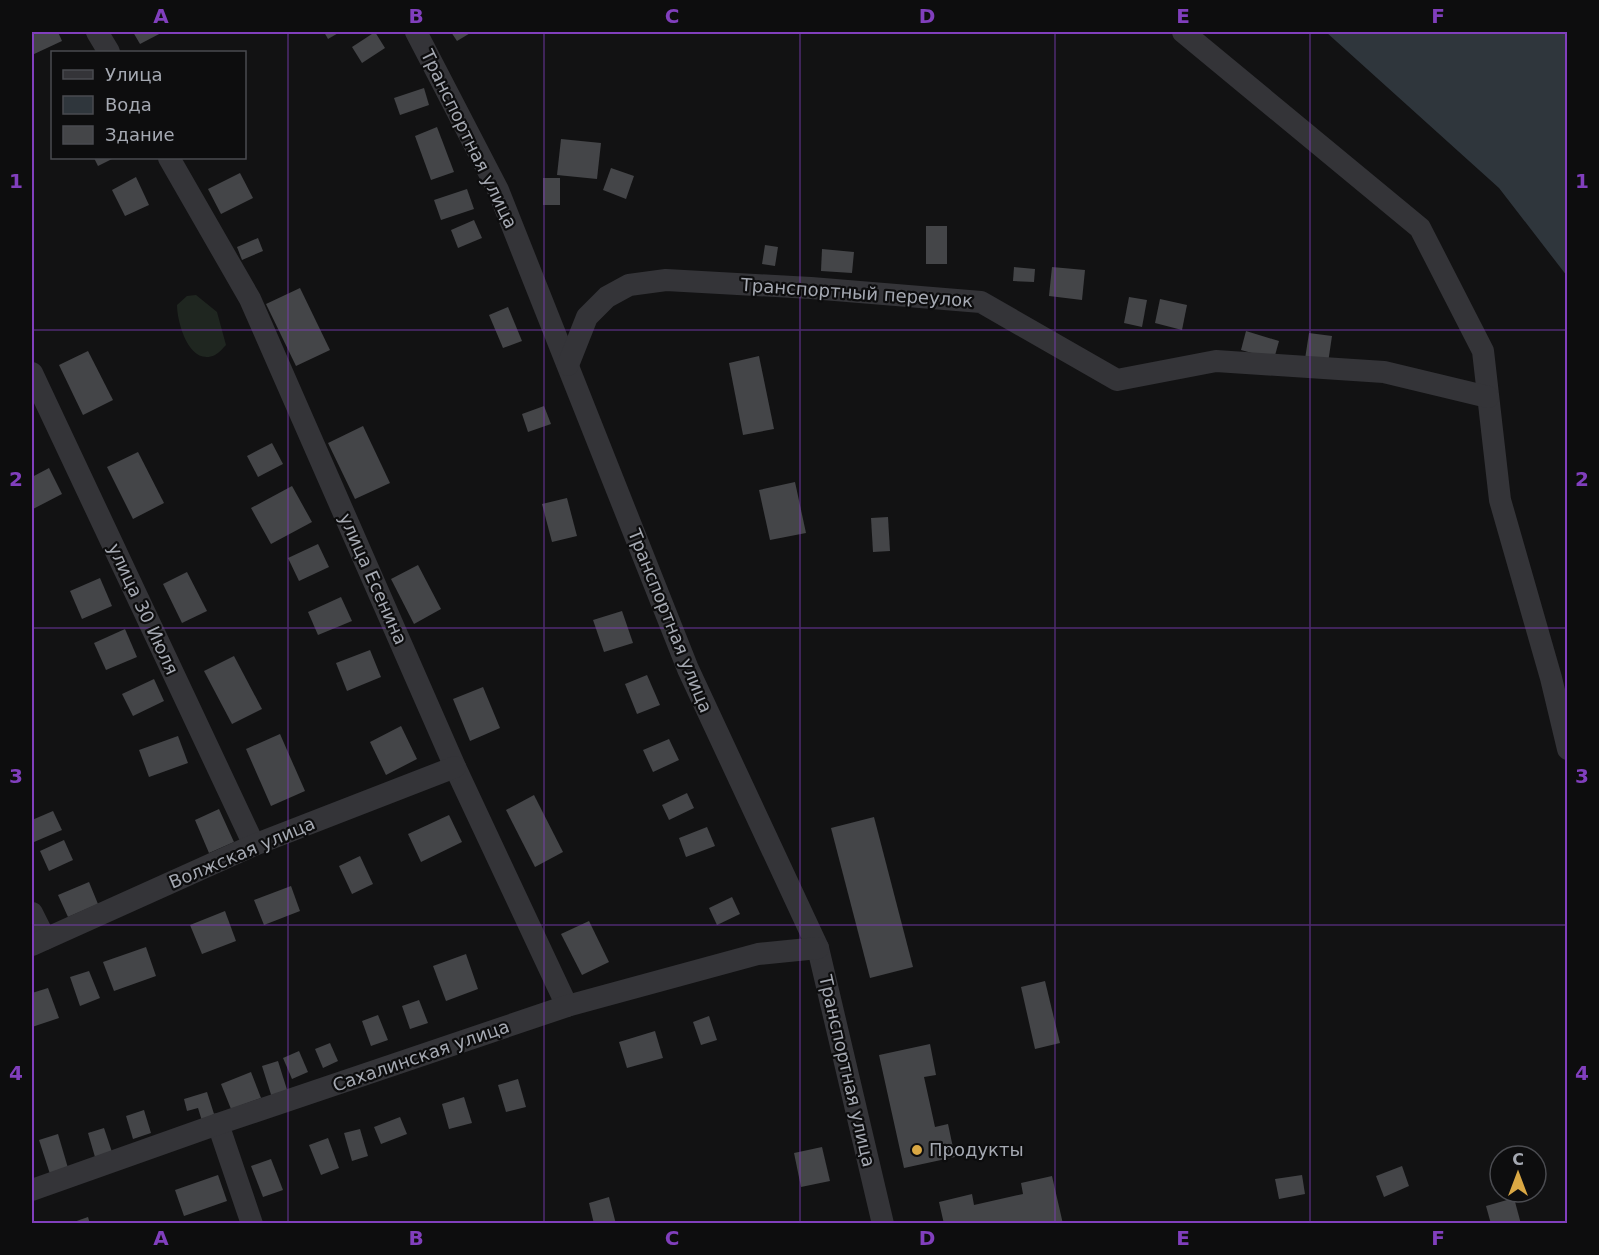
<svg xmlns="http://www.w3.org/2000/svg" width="1599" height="1255" font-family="'DejaVu Sans',sans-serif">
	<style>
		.green { fill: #1f2620 }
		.water { fill: #2f363c }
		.building { fill: #444548 }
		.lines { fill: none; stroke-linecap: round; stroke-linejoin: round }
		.minor { stroke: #343438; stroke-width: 22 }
		.grid { fill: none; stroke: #813fbd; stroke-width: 1.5; stroke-opacity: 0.55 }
		.poi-dot { fill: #daa844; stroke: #0d0d0e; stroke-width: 2 }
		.labels { text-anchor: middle; stroke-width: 4.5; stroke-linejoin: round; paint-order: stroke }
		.street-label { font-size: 18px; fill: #a5a9b2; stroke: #0d0d0e }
		.poi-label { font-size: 18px; fill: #a5a9b2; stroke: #0d0d0e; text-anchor: start }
		.neatline { fill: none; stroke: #813fbd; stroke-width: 2 }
		.grid-label { font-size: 20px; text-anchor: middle; font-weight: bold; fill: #813fbd }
	</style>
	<rect width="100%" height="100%" fill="#121213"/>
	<path class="green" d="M196,295L217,312L226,345C223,348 219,353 215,355C189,367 177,322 177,305L187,296Z"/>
	<path class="water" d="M1326,32H1567V276L1499,188Z"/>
	<g class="building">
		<path d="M32,32H58L62,41L32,55Z"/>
		<path d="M133,32H163L140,44Z"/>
		<path d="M324,32H340L328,39Z"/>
		<path d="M375,32L385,48L362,63L352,47Z"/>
		<path d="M451,32H472L457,41Z"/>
		<path d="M424,88L429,105L400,115L394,98Z"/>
		<path d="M437,127L454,172L431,180L415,136Z"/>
		<path d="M561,139L601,143L597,179L557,175Z"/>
		<path d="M94,158H114L98,166Z"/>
		<path d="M611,168L634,176L626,199L603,190Z"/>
		<path d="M240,173L253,198L221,214L208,189Z"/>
		<path d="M136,177L149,205L125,216L112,190Z"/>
		<rect x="543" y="178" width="17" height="27"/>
		<path d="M467,189L474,209L441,220L434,200Z"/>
		<path d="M474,220L482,238L458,248L451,230Z"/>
		<rect x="926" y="226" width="21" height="38"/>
		<path d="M258,238L263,251L242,260L237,247Z"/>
		<path d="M765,245L778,247L775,266L762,264Z"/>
		<path d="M822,249L854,252L852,273L821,271Z"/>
		<path d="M1014,267L1035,269L1034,282L1013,281Z"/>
		<path d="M1052,267L1085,270L1082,300L1049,296Z"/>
		<path d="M300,288L330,350L296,366L266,304Z"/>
		<path d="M1129,297L1147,300L1142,327L1124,323Z"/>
		<path d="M1160,299L1187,305L1182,330L1155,323Z"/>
		<path d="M508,307L522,341L503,348L489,315Z"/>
		<path d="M1246,331L1279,341L1274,359L1241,350Z"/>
		<path d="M1309,333L1332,336L1328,363L1305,359Z"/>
		<path d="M88,351L113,400L83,415L59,365Z"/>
		<path d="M759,356L774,429L743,435L729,363Z"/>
		<path d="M544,406L551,424L528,432L522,414Z"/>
		<path d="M363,426L390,483L355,499L328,443Z"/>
		<path d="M272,443L283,464L258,477L247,456Z"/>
		<path d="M138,452L164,503L133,519L107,467Z"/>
		<path d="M49,468L62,494L33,509L32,477Z"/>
		<path d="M795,482L806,533L770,540L759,490Z"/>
		<path d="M292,486L312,522L271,544L251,508Z"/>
		<path d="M567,498L577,536L552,542L542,504Z"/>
		<path d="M888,517L890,551L873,552L871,518Z"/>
		<path d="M318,544L329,567L299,581L288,558Z"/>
		<path d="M418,565L441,609L414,624L391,579Z"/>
		<path d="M187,572L207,611L182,623L163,584Z"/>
		<path d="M100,578L112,606L82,619L70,591Z"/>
		<path d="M341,597L352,621L318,635L308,612Z"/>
		<path d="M622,611L633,643L604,652L593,620Z"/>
		<path d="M125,629L137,657L106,670L94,643Z"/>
		<path d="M370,650L381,677L347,691L336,663Z"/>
		<path d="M234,656L262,709L232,724L204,671Z"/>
		<path d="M647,675L660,705L637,714L625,684Z"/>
		<path d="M154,679L164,701L133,716L122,694Z"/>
		<path d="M483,687L500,728L470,741L453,699Z"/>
		<path d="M401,726L417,759L386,775L370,742Z"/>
		<path d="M280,734L305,791L271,806L246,749Z"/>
		<path d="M178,736L188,763L149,777L139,750Z"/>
		<path d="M669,739L679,760L653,772L643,750Z"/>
		<path d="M687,793L694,808L669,820L662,805Z"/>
		<path d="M534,795L563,852L535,867L506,810Z"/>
		<path d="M219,809L234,842L209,853L195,820Z"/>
		<path d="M53,811L62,830L34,842L32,837V820Z"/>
		<path d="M449,815L462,842L421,862L408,834Z"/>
		<path d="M874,817L913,967L870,978L831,828Z"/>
		<path d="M707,827L715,846L686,857L679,838Z"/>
		<path d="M64,840L73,860L49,871L40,851Z"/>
		<path d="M360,856L373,884L352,894L339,866Z"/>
		<path d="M89,882L98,904L68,917L58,895Z"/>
		<path d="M291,886L300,911L264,925L254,900Z"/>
		<path d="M732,897L740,914L717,925L709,908Z"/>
		<path d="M225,911L236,941L202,954L190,925Z"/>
		<path d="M589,921L609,962L582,975L561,934Z"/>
		<path d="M146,947L156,976L114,991L103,962Z"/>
		<path d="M466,954L478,989L446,1001L433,966Z"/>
		<path d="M89,971L100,998L80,1006L70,977Z"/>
		<path d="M1045,981L1060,1043L1035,1049L1021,987Z"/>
		<path d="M48,988L59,1018L32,1027V993Z"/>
		<path d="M419,1000L428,1023L410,1029L402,1006Z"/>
		<path d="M378,1015L388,1040L371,1046L362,1021Z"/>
		<path d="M709,1016L717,1040L701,1045L693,1022Z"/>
		<path d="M655,1031L663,1058L627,1068L619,1042Z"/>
		<path d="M330,1043L338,1061L323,1068L315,1049Z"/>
		<path d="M930,1044L936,1075L924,1077L935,1127L948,1124L955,1157L904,1168L879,1055Z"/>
		<path d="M299,1051L308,1072L292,1079L283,1058Z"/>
		<path d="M278,1061L289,1096L273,1101L262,1066Z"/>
		<path d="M251,1072L261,1098L231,1109L221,1084Z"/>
		<path d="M518,1079L526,1107L506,1112L498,1085Z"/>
		<path d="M207,1092L215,1117L202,1121L198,1108L187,1111L184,1099Z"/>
		<path d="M464,1097L472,1123L449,1129L442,1104Z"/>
		<path d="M144,1110L151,1133L133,1139L126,1116Z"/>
		<path d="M400,1117L407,1134L381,1144L374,1127Z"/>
		<path d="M104,1128L112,1152L95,1157L88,1133Z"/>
		<path d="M360,1129L368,1156L352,1161L344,1133Z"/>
		<path d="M58,1134L68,1168L50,1174L39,1140Z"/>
		<path d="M328,1138L339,1168L321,1175L309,1145Z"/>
		<path d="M822,1147L830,1181L801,1187L794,1153Z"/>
		<path d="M271,1159L283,1190L263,1197L251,1166Z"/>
		<path d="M1402,1166L1409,1186L1384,1197L1376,1176Z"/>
		<path d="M218,1175L227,1201L184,1216L175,1190Z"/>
		<path d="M1302,1175L1305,1194L1279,1199L1275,1179Z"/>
		<path d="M1052,1176L1063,1224H944L939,1202L972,1194L974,1205L1023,1194L1021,1183Z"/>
		<path d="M609,1197L616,1224H594L589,1203Z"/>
		<path d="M1514,1198L1521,1224H1491L1486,1206Z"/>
		<path d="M88,1217L90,1224H71V1223Z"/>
	</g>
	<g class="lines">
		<g class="minor">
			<path d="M97,32L109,52"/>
			<path d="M416,32L498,190L688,669L818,948L883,1224"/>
			<path d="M1183,32L1420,228L1483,351L1500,500L1551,678L1568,749"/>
			<path d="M169,158L250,299L455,767L567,1006"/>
			<path d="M568,365L587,317L607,297L629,285L666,280L811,288L981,302L1117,380L1216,361L1384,372L1488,397"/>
			<path d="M32,373L254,845"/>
			<path d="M32,913L45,939"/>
			<path d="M32,945L254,845L455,767"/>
			<path d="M218,1124L252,1224"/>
			<path d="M32,1190L218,1124L567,1006L758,954L818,948"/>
		</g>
	</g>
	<path class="grid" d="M288,32V1224M544,32V1224M800,32V1224M1055,32V1224M1310,32V1224M32,330H1568M32,628H1568M32,925H1568"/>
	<circle class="poi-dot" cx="917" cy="1150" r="6"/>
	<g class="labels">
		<g class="street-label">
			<text transform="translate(469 139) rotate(64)" y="6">Транспортная улица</text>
			<text transform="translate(857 293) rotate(4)" y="6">Транспортный переулок</text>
			<text transform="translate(373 579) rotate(66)" y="6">улица Есенина</text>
			<text transform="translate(143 609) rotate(65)" y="6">улица 30 Июля</text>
			<text transform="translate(670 621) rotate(68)" y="6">Транспортная улица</text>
			<text transform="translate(242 853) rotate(-23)" y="6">Волжская улица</text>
			<text transform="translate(421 1056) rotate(-19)" y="6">Сахалинская улица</text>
			<text transform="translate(847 1071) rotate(77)" y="6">Транспортная улица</text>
		</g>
		<g class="poi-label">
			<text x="929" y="1156">Продукты</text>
		</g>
	</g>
	<rect width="1599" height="1255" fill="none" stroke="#0d0d0e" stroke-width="66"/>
	<rect x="51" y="51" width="195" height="108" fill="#0d0d0e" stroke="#4a4b50" stroke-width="1.5"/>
	<rect x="63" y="70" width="30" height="9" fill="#343438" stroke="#4a4b50" stroke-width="1.5"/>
	<text x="105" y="81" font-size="18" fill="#a5a9b2">Улица</text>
	<rect x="63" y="96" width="30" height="18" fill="#2f363c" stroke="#4a4b50" stroke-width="1.5"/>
	<text x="105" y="111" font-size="18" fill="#a5a9b2">Вода</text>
	<rect x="63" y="126" width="30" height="18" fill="#444548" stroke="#4a4b50" stroke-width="1.5"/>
	<text x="105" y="141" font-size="18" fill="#a5a9b2">Здание</text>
	<g transform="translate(1518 1174)"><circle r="28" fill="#0d0d0e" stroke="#4a4b50" stroke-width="1.5"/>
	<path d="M0-4.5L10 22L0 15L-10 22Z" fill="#daa844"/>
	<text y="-9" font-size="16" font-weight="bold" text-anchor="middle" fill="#a5a9b2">С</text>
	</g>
	<rect x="33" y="33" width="1533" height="1189" class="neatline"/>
	<g class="grid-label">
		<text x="161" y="23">A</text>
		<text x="416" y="23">B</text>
		<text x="672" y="23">C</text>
		<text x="927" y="23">D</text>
		<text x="1183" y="23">E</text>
		<text x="1438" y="23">F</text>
		<text x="16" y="188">1</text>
		<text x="1582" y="188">1</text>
		<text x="16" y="486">2</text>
		<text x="1582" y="486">2</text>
		<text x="16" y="783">3</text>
		<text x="1582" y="783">3</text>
		<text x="16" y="1080">4</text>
		<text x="1582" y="1080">4</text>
		<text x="161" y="1245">A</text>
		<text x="416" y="1245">B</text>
		<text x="672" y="1245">C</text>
		<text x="927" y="1245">D</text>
		<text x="1183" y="1245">E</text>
		<text x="1438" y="1245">F</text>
	</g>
</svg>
